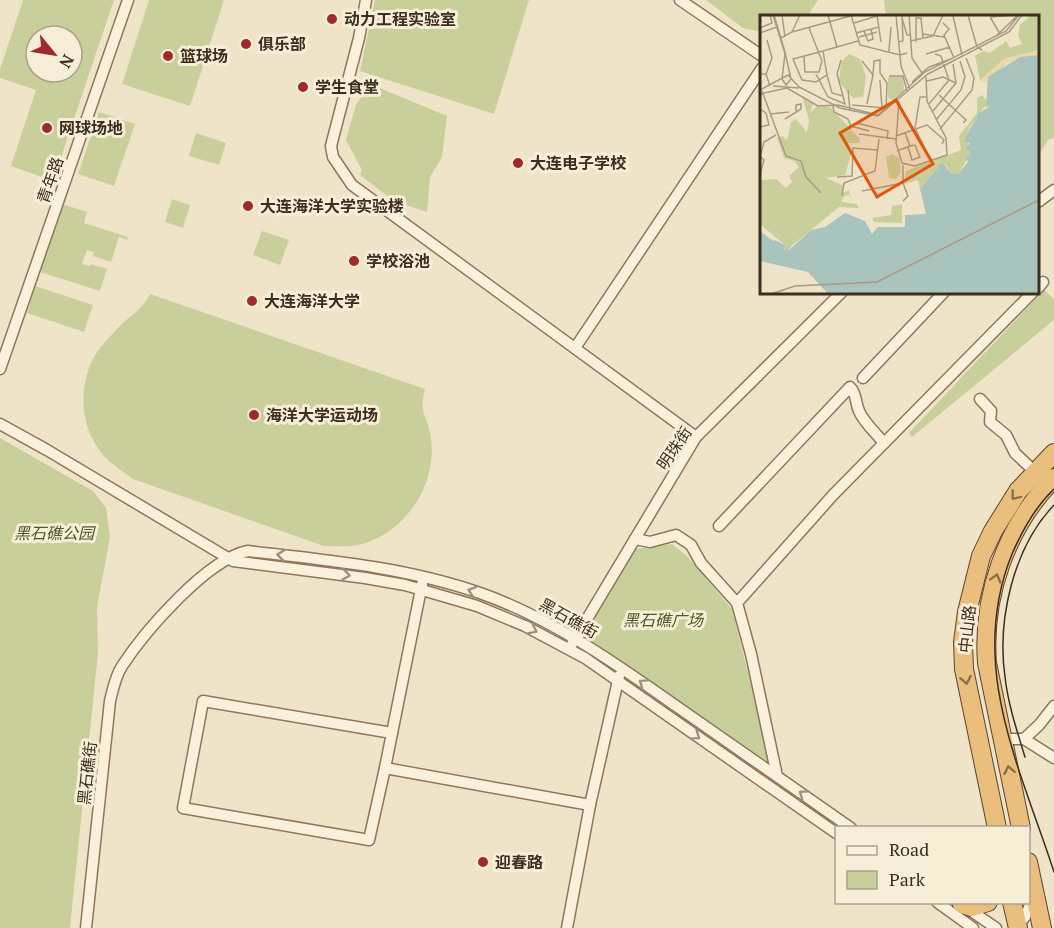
<svg xmlns="http://www.w3.org/2000/svg" width="1054" height="928" font-family="'PT Serif','Noto Sans SC',serif">
	<style>
		.green { fill: #c9cf9b; fill-rule: evenodd }
		.lines { fill: none; stroke-linecap: round; stroke-linejoin: round }
		.minor-casing { stroke: #8d765c; stroke-width: 13 }
		.trunk-casing { stroke: #5b4430; stroke-width: 20 }
		.minor { stroke: #faf1dc; stroke-width: 10 }
		.trunk { stroke: #eabe7c; stroke-width: 18 }
		.tram { stroke: #3d2e20; stroke-width: 1.5 }
		.oneway { stroke: #8b6f49 }
		.oneway2 { stroke: #9c907e }
		.poi-dot { fill: #9e2a2b; stroke: #f7eed8; stroke-width: 2 }
		.labels { text-anchor: middle; stroke-width: 6; stroke-linejoin: round; paint-order: stroke }
		.poi-label { font-size: 16px; font-weight: bold; fill: #3d2e20; stroke: #f7eed8; text-anchor: start }
		.street-label { font-size: 16px; fill: #3d2e20; stroke: #f7eed8 }
		.park-label { font-size: 16px; font-style: italic; fill: #4d5a26; stroke: #f7eed8 }
		.inset-road { fill: none; stroke: #a89b85; stroke-width: 1.5 }
		.view { fill: #df570d; fill-opacity: 0.15; stroke: #df570d; stroke-width: 3 }
		.inset-edge { fill: none; stroke: #3d2e20; stroke-width: 3 }
	</style>
	<rect width="100%" height="100%" fill="#f0e4c8"/>
	<g class="green">
		<path d="M23,0H114L53,181L11,166L36,90L0,78V69ZM36,36H72V72H36Z"/>
		<path d="M149,0H224L190,106L122,84Z"/>
		<path d="M375,0H529L494,114L360,71Z"/>
		<path d="M706,0H818L808,16H762L761,32L743,28Z"/>
		<path d="M884,0H1054V138L1048,140L1038,156V16H886Z"/>
		<path d="M370,84L447,116L442,157L430,177L427,212L394,201L360,175L362,170L346,140L356,105Z"/>
		<path d="M99,112L135,124L114,186L78,174Z"/>
		<path d="M196,133L226,143L219,165L189,156Z"/>
		<path d="M172,199L190,205L183,228L165,222Z"/>
		<path d="M62,204L87,212L84,223L128,237L127,240L119,237L111,262L93,256L94,252L87,250L82,264L90,266L91,264L107,269L100,291L40,272Z"/>
		<path d="M262,231L289,240L280,265L253,255Z"/>
		<path d="M35,286L93,305L84,332L27,313Z"/>
		<path d="M1044,290L1054,299V320L912,437L909,433Z"/>
		<path d="M150,294L425,389C418,414 428,415 431,438C438,486 402,539 352,546C343,547 333,546 324,546L133,479C125,473 117,468 110,462C84,438 77,401 89,368C94,353 105,342 116,330C127,317 143,310 150,294Z"/>
		<path d="M0,438L93,491L106,508L110,537L97,607L98,653L70,928H0Z"/>
		<path d="M672,544L688,557L732,609L772,768L583,637L636,549Z"/>
	</g>
	<g class="lines">
		<defs>
			<g id="minor">
				<path d="M366,0L359,38L331,146L333,157L352,185L696,437"/>
				<path d="M680,0L762,56"/>
				<path d="M1038,202L1054,190"/>
				<path d="M1038,288L1043,282"/>
				<path d="M575,348L762,68"/>
				<path d="M0,369L128,0"/>
				<path d="M863,378L944,292"/>
				<path d="M980,399L991,411L990,422L1006,435L1015,453L1035,472"/>
				<path d="M0,424L47,450L233,561L365,578L405,585L477,606L525,626L585,658L836,833"/>
				<path d="M719,526L850,387C857,394 855,402 859,411C864,423 876,433 884,443"/>
				<path d="M635,539L650,542L676,535L691,545L701,563L737,603L833,495L1033,292"/>
				<path d="M422,584L385,768L590,805"/>
				<path d="M737,603L751,654L777,776"/>
				<path d="M572,644L696,437L842,292"/>
				<path d="M1003,739H1024L1039,725L1054,706"/>
				<path d="M1024,739L1054,758"/>
				<path d="M385,768L369,840L183,808L203,701L392,733"/>
				<path d="M937,902L973,928"/>
				<path d="M967,908L996,928"/>
				<path d="M86,928L110,701C113,689 115,677 122,666C145,631 207,559 248,551C326,560 405,567 480,593C554,619 616,664 679,708C736,748 794,788 851,828"/>
				<path d="M567,928L590,805L619,676"/>
				<path d="M1015,928L1025,917L1033,898"/>
			</g>
			<g id="trunk">
				<path d="M997,828L964,669L963,642L967,612L981,556L993,531L1018,491L1054,453"/>
				<path d="M1021,828L987,663C982,596 1006,527 1054,478"/>
				<path d="M1028,862L1042,928"/>
				<path d="M1012,902L1018,928"/>
				<path d="M962,904L971,907L988,902"/>
			</g>
		</defs>
		<use href="#minor" class="minor-casing"/>
		<use href="#trunk" class="trunk-casing"/>
		<use href="#minor" class="minor"/>
		<use href="#trunk" class="trunk"/>
		<g class="tram">
			<path d="M1054,489C1036,506 1022,531 1012,554C967,665 1020,767 1054,872"/>
			<path d="M1025,757C1017,731 1008,704 1005,677C997,620 1013,548 1054,505"/>
		</g>
	</g>
	<defs><path id="oneway-chevron" d="M-2-3.5L2.5 0L-2 3.5" fill="none" stroke-width="1.6" stroke-linecap="round" stroke-linejoin="round" transform="scale(1.5)"/></defs>
	<g class="oneway">
		<use href="#oneway-chevron" transform="translate(1015 496) rotate(128)"/>
		<use href="#oneway-chevron" transform="translate(996 578) rotate(-74)"/>
		<use href="#oneway-chevron" transform="translate(966 680) rotate(78)"/>
		<use href="#oneway-chevron" transform="translate(1009 770) rotate(-102)"/>
	</g>
	<g class="oneway2">
		<use href="#oneway-chevron" transform="translate(281 555) rotate(-174)"/>
		<use href="#oneway-chevron" transform="translate(346 575) rotate(8)"/>
		<use href="#oneway-chevron" transform="translate(472 591) rotate(-162)"/>
		<use href="#oneway-chevron" transform="translate(533 630) rotate(26)"/>
		<use href="#oneway-chevron" transform="translate(643 683) rotate(-145)"/>
		<use href="#oneway-chevron" transform="translate(696 736) rotate(35)"/>
		<use href="#oneway-chevron" transform="translate(803 794) rotate(-145)"/>
	</g>
	<g class="poi-dot">
		<circle cx="332" cy="19" r="6"/>
		<circle cx="246" cy="44" r="6"/>
		<circle cx="168" cy="56" r="6"/>
		<circle cx="303" cy="87" r="6"/>
		<circle cx="47" cy="128" r="6"/>
		<circle cx="518" cy="163" r="6"/>
		<circle cx="248" cy="206" r="6"/>
		<circle cx="354" cy="261" r="6"/>
		<circle cx="252" cy="301" r="6"/>
		<circle cx="254" cy="415" r="6"/>
		<circle cx="483" cy="862" r="6"/>
	</g>
	<g class="labels">
		<g class="poi-label">
			<text x="344" y="25">动力工程实验室</text>
			<text x="258" y="50">俱乐部</text>
			<text x="180" y="62">篮球场</text>
			<text x="315" y="93">学生食堂</text>
			<text x="59" y="134">网球场地</text>
			<text x="530" y="169">大连电子学校</text>
			<text x="260" y="212">大连海洋大学实验楼</text>
			<text x="366" y="267">学校浴池</text>
			<text x="264" y="307">大连海洋大学</text>
			<text x="266" y="421">海洋大学运动场</text>
			<text x="495" y="868">迎春路</text>
		</g>
		<g class="street-label">
			<text transform="translate(50 180) rotate(-71)" y="6">青年路</text>
			<text transform="translate(674 448) rotate(-56)" y="6">明珠街</text>
			<text transform="translate(569 618) rotate(29)" y="6">黑石礁街</text>
			<text transform="translate(967 629) rotate(-84)" y="6">中山路</text>
			<text transform="translate(87 773) rotate(-84)" y="6">黑石礁街</text>
		</g>
		<g class="park-label">
			<text x="54" y="539">黑石礁公园</text>
			<text x="663" y="626">黑石礁广场</text>
		</g>
	</g>
	<g transform="translate(760 15)">
		<rect width="279" height="279" fill="#f0e4c8"/>
		<path d="M271,0H279V40L246,48L229,69L220,65L215,41L223,36L230,38L246,26L250,33L262,29L258,20L260,10ZM89,39L100,44L106,61L103,82L93,83L79,67L81,47ZM143,61L144,75L133,85L128,83V62ZM222,80L231,92H224L210,112L206,121L211,138L198,159L190,158L185,149H177L180,152L160,174L158,165L144,169L146,156L201,135L199,121L217,98V83ZM42,81L53,89L50,98L57,91L70,92L100,124L99,128H86L92,136L85,160L66,163L84,171L83,178L89,175L91,184L88,179L83,183V179L82,187L97,189L99,193L79,192L24,237L25,230L0,209V165L16,164L26,173L32,167L29,161L39,152L34,146L24,143L17,123L22,121L27,125L31,107L36,104L47,117L49,105ZM132,139L139,143L141,157L136,164L129,163L126,142ZM142,189V208L114,207L112,203L131,200L132,191Z" fill="#c9cf9b"/>
		<path d="M279,35V40L246,48L231,60L229,69L220,65L245,43Z" fill="#ecd9a5"/>
		<path d="M279,40V279H68L48,257L0,246V216L13,226L9,228L15,225L25,230L24,236L31,230L28,236L51,215L65,212L85,198L105,206L112,219L118,212H145V200L166,199L160,174L179,152L177,149H184L190,158L198,159L208,147L206,144L211,138L206,133L210,128L205,127L206,121L219,98L230,91L226,89L228,62L260,42Z" fill="#a9c4bc"/>
		<path class="inset-road" d="M13,0L25,39L22,64L26,70L31,64L25,37L14,0M22,0L25,22M68,0L77,32M91,0L100,30L140,40L147,38M117,0L121,27M136,0L141,51L150,74M149,0L152,43L162,58M208,0L217,32L222,35M193,1L202,40M230,2L253,0M230,2L240,19M142,3L147,20H150M94,8L117,1M183,8L189,14L184,20L194,43M0,13L12,8L10,0M104,16L108,26L113,24L111,14M32,17L94,0M0,18L17,12M96,18L119,12M163,19L184,22M237,20L258,0M173,21L183,0M99,22L117,17M21,23L32,17L40,0M150,26L173,21M138,27L143,26L142,0M156,27V3H161L163,23M63,36L67,60L56,67L42,65L33,44L63,36L98,26M129,36L131,12M166,39L190,32M44,42L45,57H59L62,46L49,13M81,45L77,59L83,81M102,46L113,60L107,89M0,59H6L10,71M6,59L12,43L7,25M56,59L68,82L85,89L83,81L72,78L67,60M113,60L114,46L120,45V58L127,68L126,94M129,61H143L147,76M120,65L122,93M167,66L183,62L196,68M152,67L169,52L191,44M13,71L39,73M0,75L28,60L39,72L80,93L118,101L168,59L249,17L262,0M88,75L90,96M2,76L26,141L41,146L46,162L61,178M0,79L27,73L58,91L78,90L118,100L165,57L246,16L259,0M179,80L206,105L203,108M167,82H160L155,113L170,144M139,86L136,128L142,148L155,151L187,140L186,123L167,86L166,62M169,89L189,65L181,41L175,39M92,90L125,93M73,91L74,97L88,104L91,111L109,116M0,94L6,98L9,110L0,112M173,96L196,68L193,49M10,99L29,97M25,104L41,94V89L36,90V96M176,105L201,75L205,62L200,46M97,108L128,116L127,124M180,114L212,75L214,63L206,43M99,119L136,124M136,121L167,110L184,125L182,129M148,132L152,145L160,142L155,130L150,131M137,136L150,131L145,118M0,142L4,127L16,120M143,150V168L148,181L143,186M0,159L4,145L1,142M77,162L92,161L93,133L118,135M102,176L143,168M82,181L84,168L115,156L119,124M11,279L35,271L117,267L279,185"/>
		<path class="view" d="M136,85L173,149L117,182L80,118Z"/>
		<rect width="279" height="279" class="inset-edge"/>
	</g>
	<rect x="835" y="826" width="195" height="78" fill="#f7eed8" stroke="#ada18e" stroke-width="1.5"/>
	<rect x="847" y="846" width="30" height="9" fill="#faf1dc" stroke="#ada18e" stroke-width="1.5"/>
	<text x="889" y="856" font-size="18" fill="#3d2e20">Road</text>
	<rect x="847" y="871" width="30" height="18" fill="#c9cf9b" stroke="#ada18e" stroke-width="1.5"/>
	<text x="889" y="886" font-size="18" fill="#3d2e20">Park</text>
	<g transform="translate(54 54) rotate(120)"><circle r="28" fill="#f7eed8" stroke="#ada18e" stroke-width="1.5"/>
	<path d="M0-4.5L10 22L0 15L-10 22Z" fill="#9e2a2b"/>
	<text y="-9" font-size="16" font-weight="bold" text-anchor="middle" fill="#3d2e20">N</text>
	</g>
</svg>
